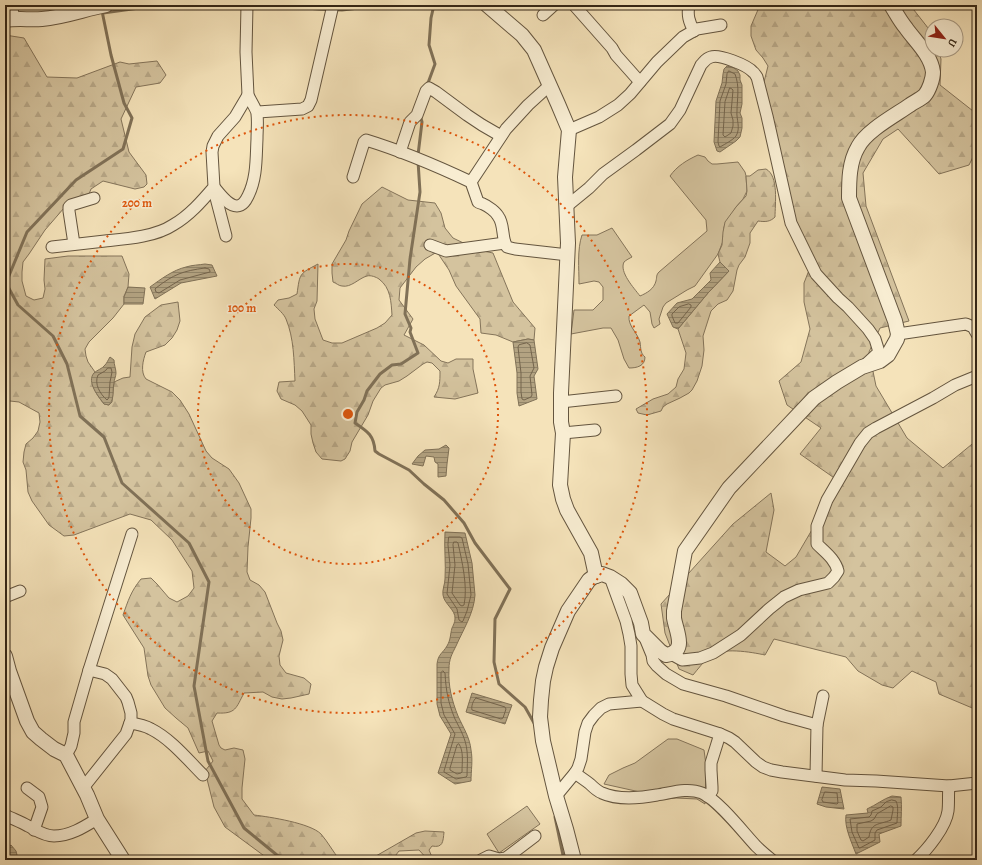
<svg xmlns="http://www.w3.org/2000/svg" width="982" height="865" font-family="Alegreya,serif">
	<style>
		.grass { fill: #d4c39e; stroke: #84745a }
		.forest { fill: url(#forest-firs); stroke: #84745a }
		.water { fill: url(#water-rules); stroke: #807157 }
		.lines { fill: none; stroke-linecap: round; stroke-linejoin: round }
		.shore { stroke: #74644c; stroke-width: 1 }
		.stream { stroke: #807157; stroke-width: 3 }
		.minor-casing { stroke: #64553f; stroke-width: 13 }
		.tertiary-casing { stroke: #64553f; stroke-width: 16 }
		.minor { stroke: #f8edd2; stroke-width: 11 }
		.tertiary { stroke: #f8edd2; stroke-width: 14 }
		.ring { fill: none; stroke: #df560c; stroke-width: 2; stroke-dasharray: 2 4 }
		.centre { fill: #df560c; stroke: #f8edd2; stroke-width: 2 }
		.ring-label { font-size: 12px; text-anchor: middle; font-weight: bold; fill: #df560c; stroke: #f8edd2; stroke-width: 3; stroke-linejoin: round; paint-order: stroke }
	</style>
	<defs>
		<pattern id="forest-firs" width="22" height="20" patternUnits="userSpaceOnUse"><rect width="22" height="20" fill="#d4c39e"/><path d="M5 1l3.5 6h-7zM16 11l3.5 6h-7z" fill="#b7a787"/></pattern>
		<pattern id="water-rules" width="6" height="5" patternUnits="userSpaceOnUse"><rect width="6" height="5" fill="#b3a382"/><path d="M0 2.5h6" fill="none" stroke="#928569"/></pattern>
	</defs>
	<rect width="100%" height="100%" fill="#f5e3ba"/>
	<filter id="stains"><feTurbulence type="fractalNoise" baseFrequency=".005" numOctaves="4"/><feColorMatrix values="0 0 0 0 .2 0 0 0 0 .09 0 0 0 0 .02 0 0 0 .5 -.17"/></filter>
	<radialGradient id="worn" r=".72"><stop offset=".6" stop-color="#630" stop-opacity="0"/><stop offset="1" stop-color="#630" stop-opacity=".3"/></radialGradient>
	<g class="grass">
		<path d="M698,155L705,157L708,161L712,164H717L738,162L745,172L746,176L747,191L743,199L736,207L724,227L723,241L718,254L695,286L687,290L666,303L663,307L659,319L660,324L654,328L652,324L650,312L644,305L629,316C628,326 637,332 640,342C641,348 640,353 645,357C645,366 637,368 629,368L624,359L618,340L611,328H603L571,334L574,310H593L603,300V287L599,282L594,281L579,284C579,268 577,250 582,235H597L612,228L632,257C630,258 626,260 624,262C619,272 634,288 640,296C647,293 654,289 656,281C657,277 656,275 659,272L707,231L706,220L670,176C677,166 687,160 698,155Z"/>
		<path d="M668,739H677L704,750L706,765L705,804L697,799L676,798L648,801L640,792L604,784L609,775L623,768L635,763Z"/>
		<path d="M527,806L540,824L499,853L487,834Z"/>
	</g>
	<g class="forest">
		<path d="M760,5H910L932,33V50H938L941,59L940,85L973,111L977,123V149L969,165L939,174L898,129L883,139L863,173L866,206L909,321L880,328L869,352L876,386L907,438L943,468L977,440V710L939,694L936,682L912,671L893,688L882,685L858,671L846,657L774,639L765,655C751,652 722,647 710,656C704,661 698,669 693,675L679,669L665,633L661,604L733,524L771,493L774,510L766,552L785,566L796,557L840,482L800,454L821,428L787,405L779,381L801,362L810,329L804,302V283L813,260L794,216L763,86L768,66L763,58L756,50L751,36V26Z"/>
		<path d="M5,35L24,38L47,77L77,78L120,62L129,64L157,61L166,75L160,83L136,87L121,119L129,152L146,175L147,184L144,187L135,189L103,181L91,189L89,194L64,208L45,230L29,254L23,262L22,272V281L26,296L34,300L43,298L45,289L44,280L45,259L68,256H122L129,274L128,287L124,297V304L113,318L89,342L85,349L86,356L88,362L95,372C88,384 97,395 104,404L109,405L112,402L114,382L123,378L130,377L132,347L135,334L145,317L161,305L178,302L180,321L177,330L172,338L165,345L146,352C143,360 140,372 146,379L172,392L180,400L189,414L206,451L212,458L229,469L239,483L251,509V518L248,547L247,572L250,580L259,585L265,592L277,623L281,631L283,640L279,656L280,665L286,673L304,678L311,684L309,694L291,698L282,699L272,697L263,692L244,693C236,708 236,714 217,713L212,721L219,745L221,748L225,750L234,748L243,750L245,759L242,788V799L254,815C270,817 310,823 321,834C328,842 333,852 340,860H295L280,855L267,858L225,827L214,807L205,771L213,761L208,751L199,753L188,728L176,718L165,708L151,685L148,676L144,648L123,615C128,601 131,591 141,579L151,578L157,584L169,598L177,602L188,596L194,588L192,571L172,540L151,520L130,514L74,535L64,536L49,525L32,501L28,492L26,470L23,462L24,452L26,444L33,438L38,431L40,422L39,413L19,402L10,401L5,396V263L6,255L5,254Z"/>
		<path d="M766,169C779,176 775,204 775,217C770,222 765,222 758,221L750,233V243L745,257L739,265L737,270L733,291L727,300L718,304L711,311L703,336L704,350L702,366L697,381L692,390L689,393L680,398L667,404L663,407L661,411L647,415L638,413L636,409L653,399L668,394L676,387L678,379L684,369L686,353L678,329L708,293L729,271L720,262L718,254L722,245L723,232L725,222L736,207L746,196L747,191L746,176H750L758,170Z"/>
		<path d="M382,187L408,200L435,203L441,213L445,228L453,238L478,250L493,253L513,302L535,328L534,340L528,339L513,342L496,335L481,333L480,319L456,286L449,270L437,252L425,259L416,267L400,288L399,300L413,319L404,335L424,345L441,361L448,363L456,359H473V369L478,393L455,399L434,397C440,388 440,382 440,371L432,363L427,362L423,364L407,376L399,381L385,385L381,388L373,401L368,415L352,442L350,451L345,459L341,461L322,459L316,452L313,443L311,434V425L302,411L295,405L281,399L277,391L279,382L295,381C294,361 294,338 286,319C284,314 278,309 274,305L278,300L289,298L297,294C300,273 299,274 318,264L317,301L314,309L315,319L323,340L332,343H342L377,328L385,323L392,315C391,302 391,288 379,279C376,277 371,275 367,276C359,278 351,288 342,286C339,286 336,283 333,282L332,273V264L346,240L349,231L362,204Z"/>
		<path d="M425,831L444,832C443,842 443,848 432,846L429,850L432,857L428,860L419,850L399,851L392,860H369L416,833Z"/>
	</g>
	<g class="water">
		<path d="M727,66L734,68L738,71L740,75V80L742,85V104L740,113L742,118V128L740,137L736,141L720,152L717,151L714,142L716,101L722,83L723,74L724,69Z"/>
		<path d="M720,262L729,271L708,293L678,329L673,327L667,314L677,303L692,299L711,280L710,273Z"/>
		<path d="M205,264L212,265L217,276L181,283L155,299L150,287C161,279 173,270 186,267C192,265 199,265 205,264Z"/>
		<path d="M128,287L145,288L143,304H124V297Z"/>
		<path d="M528,339L534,340L538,369L534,376L537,399L519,406L517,393V373L513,342Z"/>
		<path d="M110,357L114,360C114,365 116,369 116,373C116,376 114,380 114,383C112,391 115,398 109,405L104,404C99,397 86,382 94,373C97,370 102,369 105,365C107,363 108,360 110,357Z"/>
		<path d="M446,445L449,448L447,464L446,476L438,477V464L435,462L434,457L426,456L423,466L412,464L418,456L425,450L439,449Z"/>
		<path d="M445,532L465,533L472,563L475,595C474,613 463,630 456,646C452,654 449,659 449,669C448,686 452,701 458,716C463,727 470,738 471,750C473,760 471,771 471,781L455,784L438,773L451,734L440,716L437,704V664C438,654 443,653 447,646C451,639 450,635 452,628C453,626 455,622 455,619C456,610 444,604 443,595C442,590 445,584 445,579C446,564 444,548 445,532Z"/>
		<path d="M472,693L512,705L505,724L466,712Z"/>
		<path d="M822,787L840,789L844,809L826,807L817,804Z"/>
		<path d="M892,796L901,797C902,807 901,816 901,826L879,834L880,842L856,854C852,843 844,827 846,815L868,813L867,809C876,805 883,799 892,796Z"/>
		<path d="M11,845L16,851L17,855L20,860H9L6,857L7,848Z"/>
	</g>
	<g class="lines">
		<g class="shore">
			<path d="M729,71L735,74C740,87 737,99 737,111C736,119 741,128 736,136C733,140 725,144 720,147L719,146L718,142L720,101L726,84L727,74Z"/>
			<path d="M730,88L732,89L733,90L731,113L733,120V126L731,133L725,137L723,135L725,102Z"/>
			<path d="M205,268L209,269L210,271V272L180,280L159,293L156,292L155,289L156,288C174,274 183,271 205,268Z"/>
			<path d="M689,304L691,305V307L678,323H675L672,316V314L679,307Z"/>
			<path d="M527,343L530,345L534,368L530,376L532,395L531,397L524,400L522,399L521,392V373L518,347L519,345Z"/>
			<path d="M108,368H111L112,372L110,382L109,397L108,399L107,400C100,394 94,384 98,375L105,371Z"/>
			<path d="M449,537H460L462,538L468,564L471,595L467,611L463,621L462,622L459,620L457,609L447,594L450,565L448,545Z"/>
			<path d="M454,542H457L458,543C462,561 468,587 464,605L462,606L460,605L452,593L455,565L453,545Z"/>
			<path d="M443,671L445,673C446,691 448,702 455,719C460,729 466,739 467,751C468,759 467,768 467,776L466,777L456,779L444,772V771L455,734L444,715L441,703V673Z"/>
			<path d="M476,698L505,707L506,709L503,718L501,719L472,710C471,707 473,700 476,698Z"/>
			<path d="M459,744C464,751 462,763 462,772L461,773L457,774L450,770V768L457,745Z"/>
			<path d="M825,792L837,793L838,803L837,804L823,802L822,800Z"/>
			<path d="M892,800L896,801C899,807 897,816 897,823L877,830L875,833V840L860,848H859L852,832L850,819L869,817L871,815L872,811L881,807L886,802Z"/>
			<path d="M891,806L893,807V810L891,820C879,825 871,822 869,837L863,841L861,840L857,831V824L871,821L874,819L877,814Z"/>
		</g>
		<g class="stream">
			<path d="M267,5L319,9L342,10L384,5L405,6L413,5"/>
			<path d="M102,11L111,55L124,103L132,118L123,149L76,180L27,232L6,283L18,305L53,336L67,364L80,416L104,437L122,483L189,543L209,582L194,686L208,761L244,828L283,860"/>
			<path d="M103,13L161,5"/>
			<path d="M429,85L428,83L435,64L429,45L431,18L434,5"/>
			<path d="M418,155L422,122L420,115"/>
			<path d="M418,161L420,192L410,259L405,314L411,328L410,332L418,353L401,364L392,365L380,374L367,391L364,400L357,412L355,423C367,431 374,435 375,451L379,454L409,470L424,484L444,500L464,523L475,543L510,589L495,619L494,662L499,684L525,707L534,723"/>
			<path d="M555,817L564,860"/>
		</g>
		<defs>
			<g id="minor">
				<path d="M11,5L14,18"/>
				<path d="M574,5L612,48L616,55L640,82"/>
				<path d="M689,5C687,15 689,22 694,31"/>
				<path d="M543,15L554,5"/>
				<path d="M258,112L302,109L308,106L311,100L333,5"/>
				<path d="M569,130L599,117L618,105L630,94L657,62L683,37L697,29L721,25"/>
				<path d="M400,152L410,122L417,115L426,91L429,88L436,92L467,115L482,125L501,136"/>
				<path d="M353,177L364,142L366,140C402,151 437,166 471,182L478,202C479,203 481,203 483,204C488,206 496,212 498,216C505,225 501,238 507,247L515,249L568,255"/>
				<path d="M471,182L506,129L528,105L550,85"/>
				<path d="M214,187C220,194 228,206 237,206C243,206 246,200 248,196C257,178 256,158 257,139C257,131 258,122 257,114C257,110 250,100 248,95L246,52L247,5"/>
				<path d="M214,190L226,236"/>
				<path d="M567,206L589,188L603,174L636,150L670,124L680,110L701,65C704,62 706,58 711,57C719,54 747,65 753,72C755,73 756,76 757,77L767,116L791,223L816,274L838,298L848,307L868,329L875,339L879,352L865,365"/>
				<path d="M74,244L69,211V207L71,205L94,198"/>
				<path d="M430,245L446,251L505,243"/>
				<path d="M52,247C70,245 87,243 105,241C125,239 155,237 173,225C189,216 202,201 214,187L212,152L213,146L218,136L235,117L248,95"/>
				<path d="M898,334L966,324L973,327L977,334"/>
				<path d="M561,402L616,396"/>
				<path d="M563,433L595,430"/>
				<path d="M610,577L626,621L629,634L631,646V674L632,685L642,701L663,714L673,719L720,734L729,738L735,742L756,762L763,767L771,770L782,772L845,780L876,781L949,786L977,783"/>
				<path d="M5,597L20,591"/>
				<path d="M645,638L652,655L653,661L657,666L666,674L683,684L726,696L784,716L817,725"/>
				<path d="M671,654L682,660L700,658L713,653L741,635L769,609L784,597L799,590L828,583L834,577L838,571C835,559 825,552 817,544V526L827,500L860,443L868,433L876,428L933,398L955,385L977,376"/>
				<path d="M130,723C137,724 144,725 151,729C171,739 188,760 203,775"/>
				<path d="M66,755L71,746L74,733V722L89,670L132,534"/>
				<path d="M575,773C580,777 585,780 590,784C594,788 597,791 602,793C617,800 641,798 657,795C671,793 687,787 702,793C718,800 743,832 756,846C761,851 767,856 772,860"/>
				<path d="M816,776L817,725L823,696"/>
				<path d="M27,788L39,797L42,807L34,830"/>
				<path d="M83,788L126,734L131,720V713L128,702L126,697L112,679L105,674L89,670"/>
				<path d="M556,796L575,773L578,768L581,759L585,732L588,723L594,715L601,708L609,704L642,701"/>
				<path d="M707,796L712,791V787L711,770V763L720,734"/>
				<path d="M5,815C13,819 21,822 28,826C36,830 44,836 54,836C70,836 84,827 97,819"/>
				<path d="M481,860L489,856L499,859L506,858L535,836"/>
				<path d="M916,860C927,850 946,827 948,811C949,803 948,794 949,786"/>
			</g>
			<g id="tertiary">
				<path d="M487,5L522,35L534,50L558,104L569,130L565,177L568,243L561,393V422L563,433L560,485L563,499L567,510L591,553L596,576"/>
				<path d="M5,20C18,18 30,20 42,19C64,17 85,9 106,5"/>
				<path d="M5,656L9,671L27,721L33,732L41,739L54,749L66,755L87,795L97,819L123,860"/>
				<path d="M574,860L566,829L556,796L543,741L540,717L541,700L543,681L546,667L552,648L568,611L589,580L593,577L602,574L610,577L621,584L630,593L641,623L643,634L660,651L666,655C688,652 676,631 674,618C674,616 674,614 674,611L685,551L729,488L814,398L837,382L862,367L880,361L888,355L897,339L898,334L895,321L849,198C849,181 849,162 858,147C866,131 894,116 910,105C914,102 921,99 925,95C929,90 933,79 933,72C931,55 915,41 906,28C900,21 896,13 891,5"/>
			</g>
		</defs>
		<use href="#minor" class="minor-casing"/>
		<use href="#tertiary" class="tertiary-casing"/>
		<use href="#minor" class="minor"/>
		<use href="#tertiary" class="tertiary"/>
	</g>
	<g class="ring">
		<circle cx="348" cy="414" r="150"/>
		<circle cx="348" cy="414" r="299"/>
	</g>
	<circle cx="348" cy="414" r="6" class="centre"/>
	<g class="ring-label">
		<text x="137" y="207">200 m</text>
		<text x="242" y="312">100 m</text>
	</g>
	<rect width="982" height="865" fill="none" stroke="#f5e3ba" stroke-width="20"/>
	<rect x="6" y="6" width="970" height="853" fill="none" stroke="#342616" stroke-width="2"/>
	<rect x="10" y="10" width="962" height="845" fill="none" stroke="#342616"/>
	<g transform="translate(944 38) rotate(120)"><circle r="19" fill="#f8edd2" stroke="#aa9d87"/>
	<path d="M0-3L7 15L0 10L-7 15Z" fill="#8f2418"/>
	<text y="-6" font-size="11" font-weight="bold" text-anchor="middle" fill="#342616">U</text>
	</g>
	<rect width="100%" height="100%" filter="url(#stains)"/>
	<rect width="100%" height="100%" fill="url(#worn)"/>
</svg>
